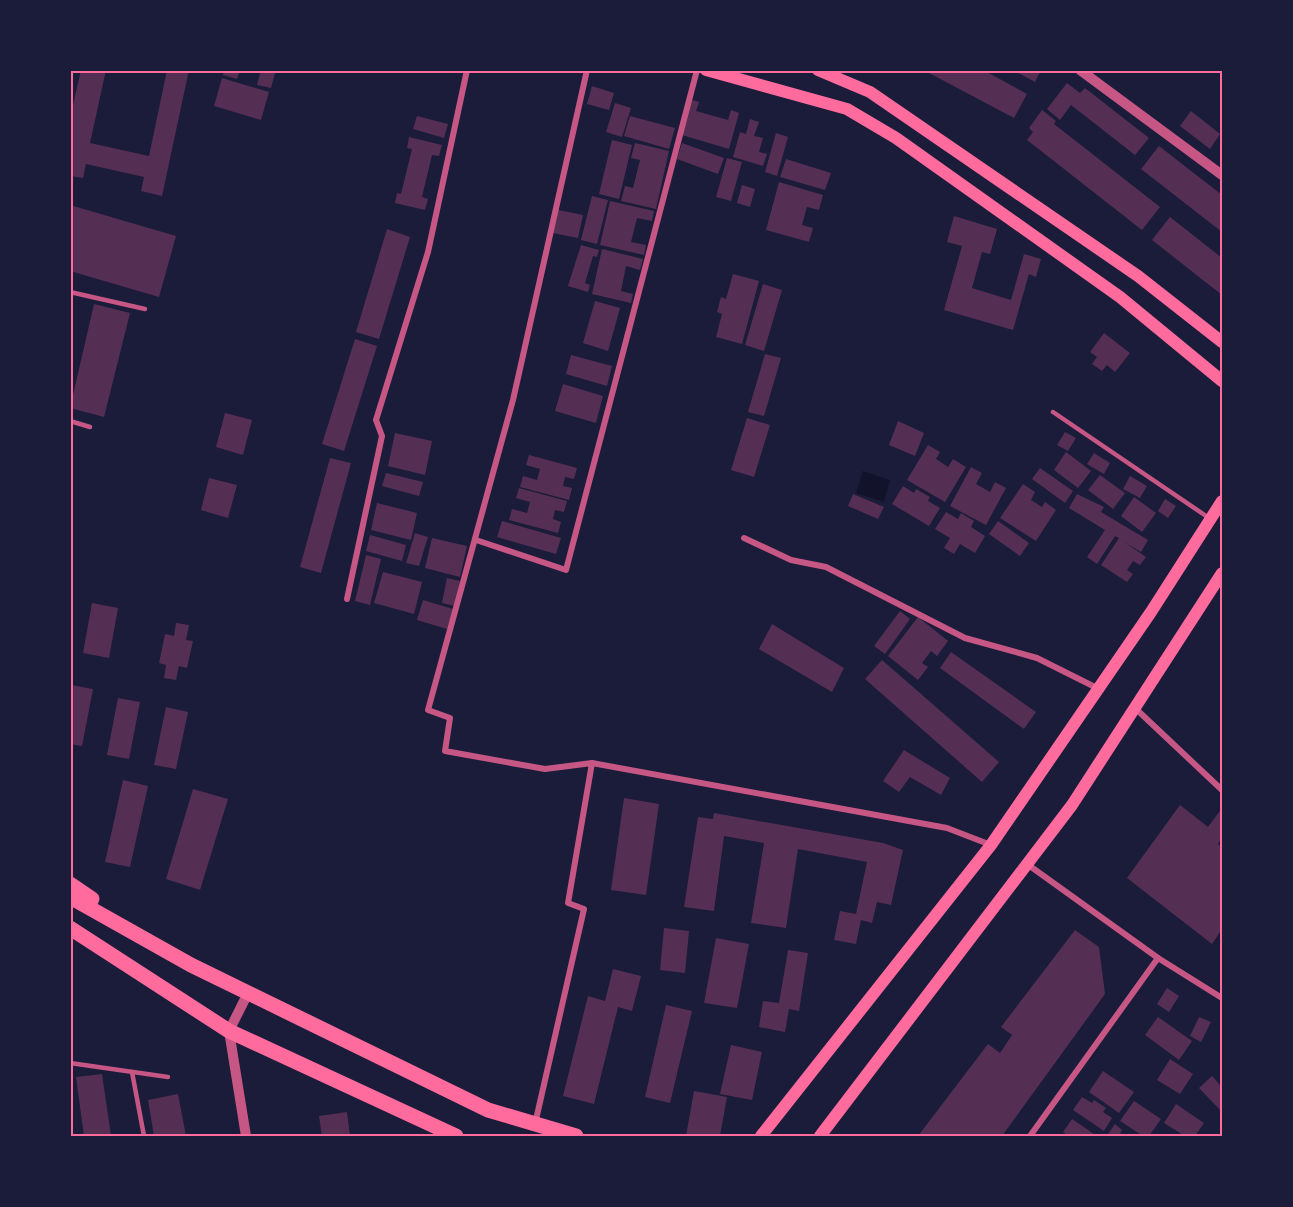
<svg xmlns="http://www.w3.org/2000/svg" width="1293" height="1207" font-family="'Space Grotesk',sans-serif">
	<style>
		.water { fill: #12122b }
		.building { fill: #542f53 }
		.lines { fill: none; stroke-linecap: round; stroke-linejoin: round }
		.service { stroke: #c65784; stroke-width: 4.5 }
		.minor { stroke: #c65784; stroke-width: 6 }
		.tertiary { stroke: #c65784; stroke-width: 10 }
		.secondary { stroke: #ff6b9d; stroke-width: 12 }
		.primary { stroke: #ff6b9d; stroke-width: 15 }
		.neatline { fill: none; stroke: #ff6b9d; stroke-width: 2 }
	</style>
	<rect width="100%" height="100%" fill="#1b1b3a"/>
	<path class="water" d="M863,471L890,480L884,502L856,493Z"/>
	<g class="building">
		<path d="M81,70H106L90,143L149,156L167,70H189L162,196L141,191L144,177L86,164L83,178L70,176V118Z"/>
		<path d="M224,70H240L237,79L223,75Z"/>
		<path d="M261,70H276L271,88L257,85Z"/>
		<path d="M930,70H983L1027,94L1014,118L929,73Z"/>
		<path d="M1013,70H1041L1035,82Z"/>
		<path d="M222,78L269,92L261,120L214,106Z"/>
		<path d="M1067,83L1080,93L1085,88L1149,138L1135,155L1071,105L1060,120L1047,109Z"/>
		<path d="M592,86L614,93L609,110L587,104Z"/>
		<path d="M692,100L699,102L696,111L728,120L731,110L739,113L729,149L682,135Z"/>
		<path d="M615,103L631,108L622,137L606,132Z"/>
		<path d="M1042,110L1056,121L1054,124L1160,207L1142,230L1027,140L1033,132L1029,128Z"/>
		<path d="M1191,111L1220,134L1210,149L1180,126Z"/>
		<path d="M417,116L448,124L444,138L413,129Z"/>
		<path d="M630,116L675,128L669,149L624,136Z"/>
		<path d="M750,119L759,122L754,136L763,138L759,152L767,154L763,166L733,157L740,132L746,134Z"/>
		<path d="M776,133L788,137L777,176L765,172Z"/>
		<path d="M409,137L442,145L439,156L432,155L422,197L428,199L425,210L395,203L397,193L401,194L412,149L407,148Z"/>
		<path d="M612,140L632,145L619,199L599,194Z"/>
		<path d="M635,143L669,151L656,209L621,201L625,186L633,188L640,160L631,158Z"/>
		<path d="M682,143L724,158L718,174L677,159Z"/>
		<path d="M1159,146L1222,195V232L1141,169Z"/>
		<path d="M727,158L742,162L731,201L716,197Z"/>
		<path d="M786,159L831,173L825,190L780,177Z"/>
		<path d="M779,182L823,195L819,210L807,207L802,225L813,228L809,242L766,230Z"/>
		<path d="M742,185L755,189L750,207L737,203Z"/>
		<path d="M592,196L608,200L597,244L581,240Z"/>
		<path d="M610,201L654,211L652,221L637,218L631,242L646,245L644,255L600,245Z"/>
		<path d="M70,205L176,236L159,297L70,271Z"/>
		<path d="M558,210L583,215L578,238L553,233Z"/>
		<path d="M954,216L997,229L990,254L982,252L972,288L1011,300L1024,254L1041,259L1036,277L1029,274L1013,330L944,310L962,246L947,242Z"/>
		<path d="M1170,217L1222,258V295L1152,240Z"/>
		<path d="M387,229L410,237L379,339L356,332Z"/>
		<path d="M581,245L599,250L597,257L593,256L585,283L590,285L588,292L568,286Z"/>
		<path d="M602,249L643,259L640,270L626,266L621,291L633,294L631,303L592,294Z"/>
		<path d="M733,274L759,281L742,344L716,337L722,314L717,312L721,297L726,299Z"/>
		<path d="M763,284L782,290L764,351L745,345Z"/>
		<path d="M595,301L620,308L608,351L583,343Z"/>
		<path d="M94,304L130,313L104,417L70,408Z"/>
		<path d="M1104,333L1130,353L1115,372L1107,365L1102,371L1092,364L1097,357L1090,352Z"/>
		<path d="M355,339L377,346L344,451L322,444Z"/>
		<path d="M765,354L781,358L764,416L748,412Z"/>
		<path d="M571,355L612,366L607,386L566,374Z"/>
		<path d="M563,384L603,396L596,423L555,411Z"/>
		<path d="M225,413L252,420L243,455L216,447Z"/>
		<path d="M747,418L770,425L754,477L731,470Z"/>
		<path d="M898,421L924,433L915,456L889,445Z"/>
		<path d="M1065,432L1076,438L1068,451L1057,445Z"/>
		<path d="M395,433L432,441L425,475L388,466Z"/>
		<path d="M928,445L940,452L936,459L948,467L953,459L966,467L945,502L907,480Z"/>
		<path d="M1066,452L1091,471L1078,488L1054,470Z"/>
		<path d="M1094,453L1110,463L1104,474L1087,464Z"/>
		<path d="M529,455L577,468L574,479L565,477L563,486L572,488L569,500L520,487L523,476L537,480L540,469L526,465Z"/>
		<path d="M330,458L351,463L321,573L300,567Z"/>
		<path d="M971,467L982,473L976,484L990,492L995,482L1006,488L986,525L950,506Z"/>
		<path d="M1040,468L1073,491L1065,503L1032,479Z"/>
		<path d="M386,473L423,482L419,496L382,486Z"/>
		<path d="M1100,475L1125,493L1113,509L1088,490Z"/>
		<path d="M1130,476L1147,486L1140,498L1123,489Z"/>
		<path d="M209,478L237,485L228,518L201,510Z"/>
		<path d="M1023,484L1035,492L1031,500L1042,507L1045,502L1056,510L1036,541L1000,518Z"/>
		<path d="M903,486L914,493L916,489L930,497L928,501L940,508L929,526L892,504Z"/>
		<path d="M519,488L567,501L564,512L555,510L553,519L561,522L558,533L509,520L512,509L527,513L530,502L516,498Z"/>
		<path d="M853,494L884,507L878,519L848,506Z"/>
		<path d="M1077,494L1104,507L1101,512L1148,540L1141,552L1124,542L1146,557L1140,565L1133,561L1127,570L1133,574L1127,582L1101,565L1119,538L1115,536L1097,564L1087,557L1105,530L1069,508Z"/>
		<path d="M1134,497L1156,513L1142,532L1121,516Z"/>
		<path d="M1165,499L1176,506L1168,518L1158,511Z"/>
		<path d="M377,503L417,513L411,540L371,530Z"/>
		<path d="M946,512L958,519L961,513L974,521L971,527L985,536L975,553L960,544L954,554L944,548L950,538L935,529Z"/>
		<path d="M502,521L561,538L556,554L497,537Z"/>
		<path d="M998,521L1029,543L1020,556L989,534Z"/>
		<path d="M415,533L428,537L419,566L406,563Z"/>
		<path d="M370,535L406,545L402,561L366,551Z"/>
		<path d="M432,538L467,546L460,577L425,568Z"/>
		<path d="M366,555L381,559L370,605L355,601Z"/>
		<path d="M383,572L422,582L414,614L374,603Z"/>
		<path d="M447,578L460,581L455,606L442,603Z"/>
		<path d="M423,600L453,609L447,629L417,620Z"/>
		<path d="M92,603L118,608L109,658L83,653Z"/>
		<path d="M900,611L910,619L885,654L874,646Z"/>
		<path d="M918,617L948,641L937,656L931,651L922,663L928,667L918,680L888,656Z"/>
		<path d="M176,623L189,625L186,640L193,641L187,668L179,666L176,680L164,678L166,665L159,663L165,634L174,636Z"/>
		<path d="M772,624L844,668L832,692L759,649Z"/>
		<path d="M951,652L1036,712L1024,729L940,668Z"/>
		<path d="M882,660L999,762L982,782L865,679Z"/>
		<path d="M71,685L93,689L82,746L70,744Z"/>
		<path d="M118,698L140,702L129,759L107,755Z"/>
		<path d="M166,707L188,712L176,769L154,765Z"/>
		<path d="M904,750L950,778L941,795L910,777L899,792L883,781Z"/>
		<path d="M123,780L148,786L130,867L105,862Z"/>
		<path d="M193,789L228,799L200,890L166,879Z"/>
		<path d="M624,798L659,804L646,895L611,890Z"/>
		<path d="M1180,805L1208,827L1222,808V837L1218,844L1222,848V929L1212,944L1127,878Z"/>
		<path d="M714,813L883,843L903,850L891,905L877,902L872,923L861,920L856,944L834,940L840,911L856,914L867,862L798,849L786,928L751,923L764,843L724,836L714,911L684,907L698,817L713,819Z"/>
		<path d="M664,928L689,931L685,973L660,970Z"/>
		<path d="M1075,930L1099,947L1105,994L1002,1136H918L988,1044L1000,1053L1012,1035L1001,1027Z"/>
		<path d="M716,938L749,944L737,1008L704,1003Z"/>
		<path d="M788,950L808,953L799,1011L789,1009L785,1032L759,1027L763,1001L779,1003Z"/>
		<path d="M613,969L641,976L632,1011L618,1007L594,1104L563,1096L588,996L605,1001Z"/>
		<path d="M1167,988L1179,996L1169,1012L1157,1004Z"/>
		<path d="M666,1005L692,1011L670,1103L645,1097Z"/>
		<path d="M1158,1017L1192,1041L1179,1060L1145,1035Z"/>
		<path d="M1199,1017L1211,1022L1201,1042L1190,1036Z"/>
		<path d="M731,1045L762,1052L752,1100L720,1094Z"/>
		<path d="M1170,1059L1193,1074L1180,1094L1157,1080Z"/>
		<path d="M1103,1071L1134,1092L1119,1113L1089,1092Z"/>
		<path d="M102,1074L111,1136H84L76,1077Z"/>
		<path d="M1212,1076L1222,1087V1112L1199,1088Z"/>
		<path d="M694,1091L727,1097L720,1136H686Z"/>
		<path d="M178,1094L186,1136H154L148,1100Z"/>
		<path d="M1082,1097L1092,1103L1094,1100L1106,1108L1103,1112L1112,1118L1104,1131L1073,1110Z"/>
		<path d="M1134,1101L1161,1119L1149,1136H1143L1120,1121Z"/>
		<path d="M1176,1104L1204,1123L1195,1136H1185L1164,1123Z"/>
		<path d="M347,1112L350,1136H322L319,1116Z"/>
		<path d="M1072,1119L1097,1136H1069L1063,1132Z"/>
		<path d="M1115,1124L1122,1130L1120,1133L1124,1136L1108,1134Z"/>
	</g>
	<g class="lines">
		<g class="service">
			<path d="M70,292L145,309"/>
			<path d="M1053,412L1209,518"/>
			<path d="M70,421L90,427"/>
			<path d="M70,1063L168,1077"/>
			<path d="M132,1072L144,1136"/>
		</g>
		<g class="minor">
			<path d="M587,70L513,400L428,710L450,718L445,751L545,769L592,763L947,828L991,845"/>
			<path d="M744,538L791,560L826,567L965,638L1037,658L1099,689"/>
			<path d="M476,540L566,570L697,70"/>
			<path d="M347,599L382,436L376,420L428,252L467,70"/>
			<path d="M1135,708L1222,790"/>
			<path d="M1027,864L1158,958"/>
			<path d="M535,1124L584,909L568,903L592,763"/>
			<path d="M1030,1136L1158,958L1222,998"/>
		</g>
		<g class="tertiary">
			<path d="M1080,70L1222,175"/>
			<path d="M246,1136L229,1031L248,993"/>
		</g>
		<g class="secondary">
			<path d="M706,70L847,109L896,138L1120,297L1222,381"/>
			<path d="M818,70L870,92L1138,276L1222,342"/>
			<path d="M761,1136L991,845L1151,612L1222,501"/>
			<path d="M820,1136L1072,805L1222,573"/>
		</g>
		<g class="primary">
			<path d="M70,884L92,899"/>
			<path d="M70,897L191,965L488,1110L576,1136"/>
			<path d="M70,928L229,1031L456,1136"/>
		</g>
	</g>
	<rect width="1293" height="1207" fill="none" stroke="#1b1b3a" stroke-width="144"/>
	<rect x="72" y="72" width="1149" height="1063" class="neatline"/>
</svg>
